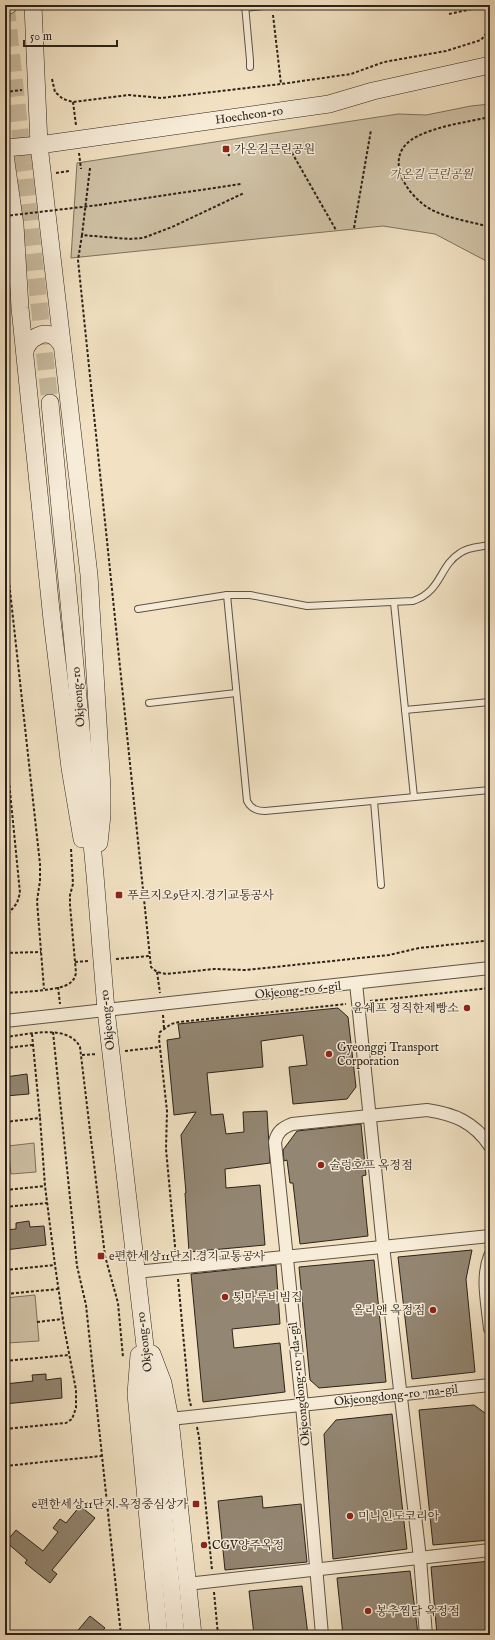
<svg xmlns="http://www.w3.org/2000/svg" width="495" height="1640" font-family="'IM FELL English','Noto Serif KR',serif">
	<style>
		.green { fill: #d0c2a6; stroke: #7e7260 }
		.building { fill: #938672; stroke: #2c231b }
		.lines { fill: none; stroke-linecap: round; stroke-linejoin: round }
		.secondary-tunnel { stroke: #cabca1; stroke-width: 17; stroke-dasharray: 17 8; stroke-linecap: butt }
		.lane-casing { stroke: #5e5345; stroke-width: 8 }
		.street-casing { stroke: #5e5345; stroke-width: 14 }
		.secondary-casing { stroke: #2c231b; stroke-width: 18 }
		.path { stroke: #2c231b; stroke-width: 2; stroke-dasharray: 3 2; stroke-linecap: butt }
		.lane { stroke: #f7ecd8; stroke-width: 6 }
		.street { stroke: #f7ecd8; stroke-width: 12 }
		.secondary { stroke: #f7ecd8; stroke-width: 17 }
		.path-bridge { stroke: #2c231b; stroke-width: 2; stroke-dasharray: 3 2; stroke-linecap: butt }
		.poi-dot { fill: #8f2418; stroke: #f7ecd8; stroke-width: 1.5 }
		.labels { text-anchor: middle; stroke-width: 3; stroke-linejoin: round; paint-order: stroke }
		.street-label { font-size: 12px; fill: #2c231b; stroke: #f7ecd8 }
		.poi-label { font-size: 12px; fill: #2c231b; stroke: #f7ecd8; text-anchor: start }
		.park-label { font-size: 12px; font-style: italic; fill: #554b3e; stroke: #f7ecd8 }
	</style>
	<rect width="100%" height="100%" fill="#f2e2c3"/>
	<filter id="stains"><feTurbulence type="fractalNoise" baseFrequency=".005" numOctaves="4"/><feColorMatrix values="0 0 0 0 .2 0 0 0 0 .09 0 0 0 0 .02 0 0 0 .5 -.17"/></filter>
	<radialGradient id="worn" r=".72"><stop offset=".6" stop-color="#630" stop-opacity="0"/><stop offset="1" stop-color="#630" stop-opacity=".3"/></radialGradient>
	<g class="green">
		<path d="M490,104V263L435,234L383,226L71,258L77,163L398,114L426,115L471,106Z"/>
		<path d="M34,1143L36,1172L11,1174L8,1146Z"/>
		<path d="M35,1295L39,1341L7,1343L5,1298Z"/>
	</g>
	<g class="building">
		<path d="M338,1008L348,1017L356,1087L347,1099L293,1104L289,1067L307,1065L303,1035L261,1041L263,1067L207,1073L211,1115L223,1114L226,1134L244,1132L243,1112L267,1111L270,1163L225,1169L226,1188L260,1185L265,1245L189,1252L185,1193H186L181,1135L196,1112L174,1115L167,1040L180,1038L178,1024Z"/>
		<path d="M27,1074L29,1094L5,1096V1077Z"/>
		<path d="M361,1124L366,1175L362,1176L368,1236L300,1244L293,1183H290L287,1160L284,1161L283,1150L297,1131Z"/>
		<path d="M29,1221L30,1227L44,1226L46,1245L5,1250V1230L16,1229V1223Z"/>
		<path d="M472,1250L466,1279L475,1372L412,1379L398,1257Z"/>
		<path d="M374,1260L386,1382L319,1388L310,1380L299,1267Z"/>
		<path d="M276,1265L280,1324L232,1329L234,1348L280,1343L285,1392L203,1402L191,1274Z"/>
		<path d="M46,1374V1380L61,1378L62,1398L5,1404V1384L33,1381L32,1375Z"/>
		<path d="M474,1405L489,1416L490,1421V1540L433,1545L419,1410Z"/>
		<path d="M392,1414L407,1549L333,1559L324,1434L336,1420Z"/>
		<path d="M262,1496L263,1508L301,1504L307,1562L225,1570L218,1501Z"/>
		<path d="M80,1506L95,1518L52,1570L57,1574L50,1583L25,1563L27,1560L6,1542L16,1530L43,1551L58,1532L53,1528L60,1519L66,1523Z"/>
		<path d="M490,1561V1635H437L431,1567Z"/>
		<path d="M410,1571L418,1634L343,1635L337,1578Z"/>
		<path d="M302,1586L308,1635H254L249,1591Z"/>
		<path d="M90,1616L105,1628L99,1635H74Z"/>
	</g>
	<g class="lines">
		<path class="secondary-tunnel" d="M6,5L50,403"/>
		<defs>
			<g id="lane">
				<path d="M245,5L250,60V67"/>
				<path d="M245,8L273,5"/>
				<path d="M490,545C480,547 468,547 460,553C439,566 442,591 413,601L307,606L250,595H227L247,801C251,809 257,811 265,811L490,790"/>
				<path d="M394,603L414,797"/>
				<path d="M138,609L227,595"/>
				<path d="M149,703L236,693"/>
				<path d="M405,710L490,702"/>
				<path d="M374,801L381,885"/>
			</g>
			<g id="street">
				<path d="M356,983L383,1246L420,1558L426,1635"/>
				<path d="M5,1021L490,968"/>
				<path d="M490,1256C481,1278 488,1306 490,1329"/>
				<path d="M136,1272L490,1236"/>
				<path d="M170,1419L490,1385"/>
				<path d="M187,1584L490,1550"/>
				<path d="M322,1635L302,1405L275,1142C277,1132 282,1128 292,1124L427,1110C454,1114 474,1122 490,1146"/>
			</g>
			<g id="secondary">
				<path d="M5,5H9"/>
				<path d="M33,5L39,145L89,575L102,788V815L99,843"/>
				<path d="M5,148L39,145L329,104L373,91L490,65"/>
				<path d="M5,155L15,225L20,308L52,620L70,768L82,839"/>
				<path d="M25,352C27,339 45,328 56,338C58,340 60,343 62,345"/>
				<path d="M50,403L95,875L106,1010L155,1432L176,1635"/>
				<path d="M152,1354L163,1383L170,1419L193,1635"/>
				<path d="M139,1355L136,1394L159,1635"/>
			</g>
		</defs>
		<use href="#lane" class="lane-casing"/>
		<use href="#street" class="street-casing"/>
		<use href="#secondary" class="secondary-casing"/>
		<g class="path">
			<path d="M449,14L486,6L490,18"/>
			<path d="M273,15L281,84"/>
			<path d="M52,79L55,92L63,99L73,102L129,95L161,98L281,84L351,74L384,62L446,51L481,40L490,29"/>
			<path d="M5,92L22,90"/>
			<path d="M73,102L76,125"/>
			<path d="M490,117C467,122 437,126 416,137C380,156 407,198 434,211C451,219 472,222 490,227"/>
			<path d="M287,144L336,230"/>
			<path d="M228,149L229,156"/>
			<path d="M79,153L81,169"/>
			<path d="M90,168L82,235L129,239L143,238L172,227L244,193"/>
			<path d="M56,173L69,171"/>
			<path d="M99,205L241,184"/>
			<path d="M354,228L371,130"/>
			<path d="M82,235L78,260L151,967L157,972L166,974L214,969L246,970L389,955L419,948L484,941L490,936"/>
			<path d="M5,545L40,864V881L37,901L44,989"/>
			<path d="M5,742L8,771L5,774"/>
			<path d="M5,918L17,903L20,893L8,771"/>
			<path d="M5,953L41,952"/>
			<path d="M116,959L149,956"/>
			<path d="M75,962L88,961"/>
			<path d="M157,972L160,993"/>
			<path d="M58,987L60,1004"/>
			<path d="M5,993C19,992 61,991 70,983C74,980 75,977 76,973L70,905V895L73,884L71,849"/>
			<path d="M370,1001L490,988"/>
			<path d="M163,1015L164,1028"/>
			<path d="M53,1032L77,1266L86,1305L121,1635"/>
			<path d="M32,1034L40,1118"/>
			<path d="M5,1037C27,1035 68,1023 80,1047L105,1256L118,1303L123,1357"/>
			<path d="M5,1048L33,1045"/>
			<path d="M125,1051L160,1047"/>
			<path d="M82,1055L97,1054"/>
			<path d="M5,1122L40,1118L45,1186L55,1265L64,1327L76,1390V1408L72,1419L66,1423L5,1429"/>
			<path d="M5,1190L45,1186"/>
			<path d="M5,1207L47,1203"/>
			<path d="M176,1257L166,1149L167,1111L159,1039L160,1032L171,1024L179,1022L346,1004"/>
			<path d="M5,1270L55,1265"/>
			<path d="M178,1279L189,1398L191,1406"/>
			<path d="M5,1287L6,1297"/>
			<path d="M6,1294L58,1289"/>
			<path d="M37,1322L63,1319"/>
			<path d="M5,1361L69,1355"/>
			<path d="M197,1427L199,1437L212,1570"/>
			<path d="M5,1466L101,1456"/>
			<path d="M214,1592L218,1635"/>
		</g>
		<use href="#lane" class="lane"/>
		<use href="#street" class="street"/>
		<use href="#secondary" class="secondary"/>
		<path class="path-bridge" d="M5,216L99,205"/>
	</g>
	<g class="poi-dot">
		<rect x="222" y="145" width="8" height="8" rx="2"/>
		<rect x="115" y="891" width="8" height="8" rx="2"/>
		<circle cx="467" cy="1008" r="4"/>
		<circle cx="329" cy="1054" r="4"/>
		<circle cx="321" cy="1165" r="4"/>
		<rect x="97" y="1252" width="8" height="8" rx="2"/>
		<circle cx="225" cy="1297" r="4"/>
		<circle cx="433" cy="1310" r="4"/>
		<rect x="192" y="1500" width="8" height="8" rx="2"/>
		<circle cx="350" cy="1516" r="4"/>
		<circle cx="204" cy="1545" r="4"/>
		<circle cx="368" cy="1611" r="4"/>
	</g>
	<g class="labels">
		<g class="street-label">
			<text transform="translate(249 115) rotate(-8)" y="4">Hoecheon-ro</text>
			<text transform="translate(78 697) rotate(-95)" y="4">Okjeong-ro</text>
			<text transform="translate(298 990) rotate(-6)" y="4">Okjeong-ro 6-gil</text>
			<text transform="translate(107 1020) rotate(-96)" y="4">Okjeong-ro</text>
			<text transform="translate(144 1342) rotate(-97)" y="4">Okjeong-ro</text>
			<text transform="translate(299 1384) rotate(-96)" y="4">Okjeongdong-ro 7da-gil</text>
			<text transform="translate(396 1395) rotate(-6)" y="4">Okjeongdong-ro 7na-gil</text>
		</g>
		<g class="poi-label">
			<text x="234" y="153">가온길근린공원</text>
			<text x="127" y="899">푸르지오9단지.경기교통공사</text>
			<text x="459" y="1012" text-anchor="end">윤쉐프 정직한제빵소</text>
			<text x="337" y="1051">Gyeonggi Transport<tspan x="337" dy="14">Corporation</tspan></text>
			<text x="329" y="1169">술렁호프 옥정점</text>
			<text x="109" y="1260">e편한세상11단지.경기교통공사</text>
			<text x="233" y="1301">툇마루비빔집</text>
			<text x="425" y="1314" text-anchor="end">올리앤 옥정점</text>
			<text x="188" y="1508" text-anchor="end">e편한세상11단지.옥정중심상가</text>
			<text x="358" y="1520">미니인도코리아</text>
			<text x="212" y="1549">CGV양주옥정</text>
			<text x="376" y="1615">봉추찜닭 옥정점</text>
		</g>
		<g class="park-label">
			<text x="431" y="178">가온길 근린공원</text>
		</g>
	</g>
	<rect width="495" height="1640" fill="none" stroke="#f2e2c3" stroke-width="20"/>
	<rect x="6" y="6" width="483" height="1628" fill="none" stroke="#2c231b" stroke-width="2"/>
	<rect x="10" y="10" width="475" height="1620" fill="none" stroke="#2c231b"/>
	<path d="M24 40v6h93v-6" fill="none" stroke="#2c231b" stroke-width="2"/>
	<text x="30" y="40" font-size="12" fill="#2c231b" stroke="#f7ecd8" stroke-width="3" paint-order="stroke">50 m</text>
	<rect width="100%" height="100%" filter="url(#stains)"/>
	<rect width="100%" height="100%" fill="url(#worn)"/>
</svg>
